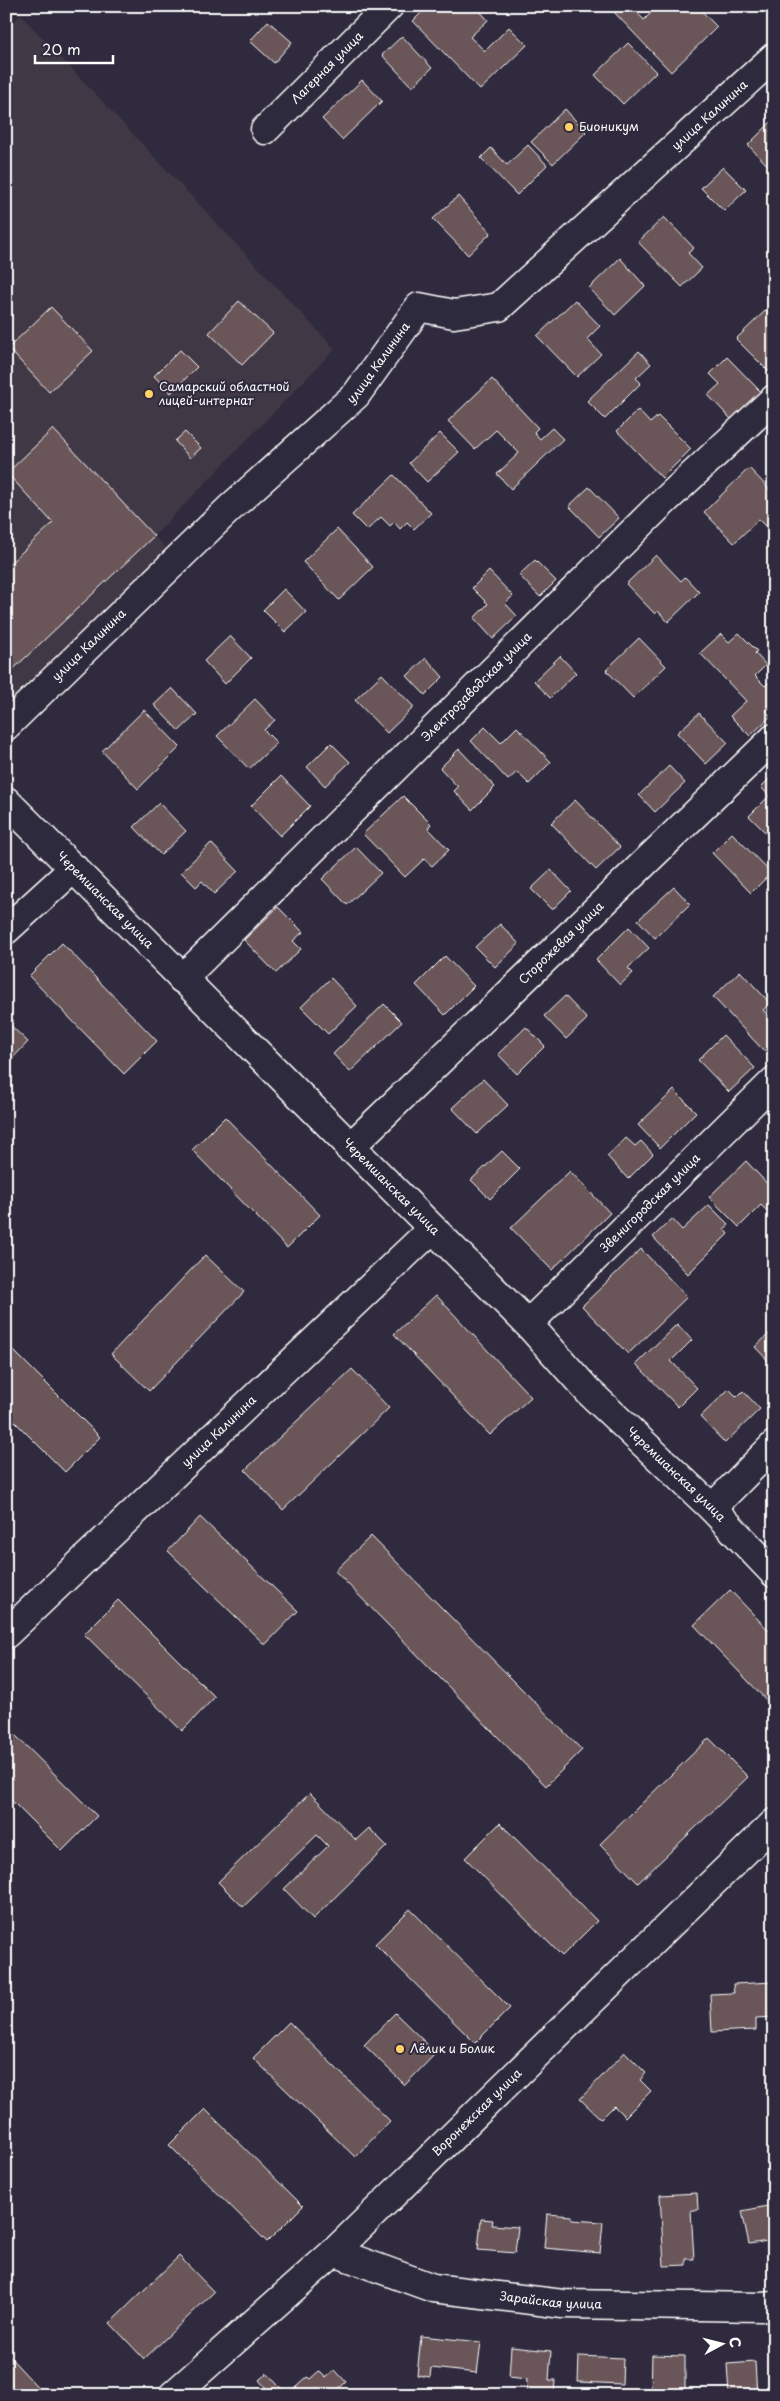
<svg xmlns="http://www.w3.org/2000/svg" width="780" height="2401" font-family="'Playpen Sans',sans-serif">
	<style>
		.built { fill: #413745 }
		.building { fill: #6b5659; stroke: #fff }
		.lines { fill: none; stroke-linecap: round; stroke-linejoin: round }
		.minor-casing { stroke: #fff; stroke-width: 31 }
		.minor { stroke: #2f2a3d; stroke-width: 28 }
		.poi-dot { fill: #ffd166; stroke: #2f2a3d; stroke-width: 2 }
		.labels { text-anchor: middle; stroke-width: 4; stroke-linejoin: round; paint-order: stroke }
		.street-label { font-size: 12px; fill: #fff; stroke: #2f2a3d }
		.poi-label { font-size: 12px; fill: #fff; stroke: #2f2a3d; text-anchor: start }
	</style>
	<rect width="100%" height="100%" fill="#2f2a3d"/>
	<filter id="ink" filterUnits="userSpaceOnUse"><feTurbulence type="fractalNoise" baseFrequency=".02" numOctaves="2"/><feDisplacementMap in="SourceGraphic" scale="10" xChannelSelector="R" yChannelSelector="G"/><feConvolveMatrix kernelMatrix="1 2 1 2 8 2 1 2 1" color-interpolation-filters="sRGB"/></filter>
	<g filter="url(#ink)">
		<path class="built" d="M21,15L335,349L154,536L168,550L6,722V29Z"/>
		<g class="building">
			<path d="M428,6H475L488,20L470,37L485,51L509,27L527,45L480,90L413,21Z"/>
			<path d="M616,6H631L644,20L658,6H697L717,27L671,72L612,10Z"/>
			<path d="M268,21L292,42L274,63L250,41Z"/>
			<path d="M402,36L432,68L412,87L382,55Z"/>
			<path d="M628,43L656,72L623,104L595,75Z"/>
			<path d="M362,80L382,101L342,140L322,119Z"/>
			<path d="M565,109L586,132L553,164L531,142Z"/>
			<path d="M772,121L774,123V172L748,145Z"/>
			<path d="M528,145L547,165L517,195L481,158L491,148L507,165Z"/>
			<path d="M723,167L746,190L724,211L701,188Z"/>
			<path d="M458,196L491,233L468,255L433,219Z"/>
			<path d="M664,217L694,248L688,253L702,268L682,287L638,242Z"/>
			<path d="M620,258L645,286L615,315L589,288Z"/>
			<path d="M575,300L600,326L587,339L601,354L577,377L537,336Z"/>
			<path d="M239,301L273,333L242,365L209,333Z"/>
			<path d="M51,307L93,351L49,392L8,348Z"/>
			<path d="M766,310L774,318V365L768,371L736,339Z"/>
			<path d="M180,350L197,367L171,393L154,376Z"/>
			<path d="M639,351L651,364L636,378L641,383L605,419L587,401Z"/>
			<path d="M727,357L761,392L732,420L708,395L720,384L710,374Z"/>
			<path d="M492,379L538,428L534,432L540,439L552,428L563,439L511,489L497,474L519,453L496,430L475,449L448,421Z"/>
			<path d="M638,410L650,423L658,416L691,449L662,478L617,431Z"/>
			<path d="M53,429L154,536L6,676V567L53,523L7,473Z"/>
			<path d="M185,432L201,448L190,458L175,441Z"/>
			<path d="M440,433L459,452L427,482L409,463Z"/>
			<path d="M749,468L774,494V521L767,527L759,519L734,543L704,512Z"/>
			<path d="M394,475L431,513L414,529L407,522L400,529L394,522L390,526L381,517L367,530L352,515Z"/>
			<path d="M589,487L619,518L599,537L569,506Z"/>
			<path d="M337,529L373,567L339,600L303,562Z"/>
			<path d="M656,555L681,581L685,577L699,592L668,622L658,611L655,614L626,584Z"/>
			<path d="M535,560L556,581L540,597L519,575Z"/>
			<path d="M489,571L513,596L505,603L517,616L493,639L474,618L488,604L472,588Z"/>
			<path d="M284,589L306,612L285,632L263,610Z"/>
			<path d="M739,633L757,651L755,653L766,665L755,676L765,686L774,678V704L766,711L771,716L750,736L730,716L746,701L700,653L721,634L729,642Z"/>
			<path d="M230,636L251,658L225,684L204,661Z"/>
			<path d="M639,638L666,666L633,698L606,670Z"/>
			<path d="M560,656L576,673L550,698L534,681Z"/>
			<path d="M426,658L443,677L425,695L407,676Z"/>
			<path d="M382,674L414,707L387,733L355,700Z"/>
			<path d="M172,688L197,714L179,731L154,705Z"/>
			<path d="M255,699L275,720L264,730L277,743L249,769L217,736Z"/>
			<path d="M144,710L180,747L138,789L102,751Z"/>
			<path d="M699,713L728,743L706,764L677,733Z"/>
			<path d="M485,727L501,743L517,727L551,762L529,784L517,772L508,780L471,741Z"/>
			<path d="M331,743L350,762L325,786L307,767Z"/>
			<path d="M459,749L495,787L472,810L454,791L458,787L440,768Z"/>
			<path d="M669,766L685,783L655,812L639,795Z"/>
			<path d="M281,776L310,806L280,836L251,806Z"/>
			<path d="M772,776L774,778V841L749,816L769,796L761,787Z"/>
			<path d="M403,796L431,824L428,828L449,850L432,866L424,859L405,877L363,834Z"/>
			<path d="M575,800L620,847L596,870L551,823Z"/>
			<path d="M159,803L186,831L161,855L134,827Z"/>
			<path d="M732,833L771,873L751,893L712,853Z"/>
			<path d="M211,843L238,871L214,894L202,881L196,887L181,872Z"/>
			<path d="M356,847L381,873L347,905L322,879Z"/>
			<path d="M551,870L571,891L552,910L531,889Z"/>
			<path d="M674,887L690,904L655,938L638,920Z"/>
			<path d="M278,907L303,932L293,941L301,949L276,973L244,940Z"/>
			<path d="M500,924L519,944L495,967L475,947Z"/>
			<path d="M629,927L649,948L628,968L633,973L620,985L596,960Z"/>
			<path d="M62,943L157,1041L124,1074L29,976Z"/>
			<path d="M445,956L474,986L445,1015L416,985Z"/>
			<path d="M740,971L770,1003L763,1010L774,1022V1042L764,1051L713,997Z"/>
			<path d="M331,978L357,1006L328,1034L301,1007Z"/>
			<path d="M565,996L587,1019L566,1039L544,1016Z"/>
			<path d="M384,1004L402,1022L350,1072L333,1054Z"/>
			<path d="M6,1021L28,1042L6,1065Z"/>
			<path d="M526,1027L545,1046L517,1074L498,1054Z"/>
			<path d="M723,1035L755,1068L729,1092L698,1060Z"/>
			<path d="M483,1079L508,1105L477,1134L452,1108Z"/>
			<path d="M674,1090L696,1112L660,1148L638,1125Z"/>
			<path d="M225,1117L320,1215L287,1248L192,1150Z"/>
			<path d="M774,1126V1139L767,1133Z"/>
			<path d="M626,1138L635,1146L641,1141L653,1154L628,1179L607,1156Z"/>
			<path d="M502,1151L520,1169L490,1199L471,1180Z"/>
			<path d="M746,1161L774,1191V1205L767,1211L761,1205L739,1227L709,1197Z"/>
			<path d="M570,1171L610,1213L552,1270L511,1228Z"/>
			<path d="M709,1205L729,1225L724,1229L728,1234L688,1274L653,1237L672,1219L682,1230Z"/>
			<path d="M641,1249L687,1297L628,1354L582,1306Z"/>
			<path d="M205,1255L244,1292L149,1391L111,1354Z"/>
			<path d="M436,1295L531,1397L490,1435L394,1334Z"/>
			<path d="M677,1324L692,1340L671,1361L697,1388L678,1407L636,1364Z"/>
			<path d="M774,1329V1367L755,1347Z"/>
			<path d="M6,1343L100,1437L65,1472L6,1413Z"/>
			<path d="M352,1369L389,1408L283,1510L245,1470Z"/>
			<path d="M729,1389L737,1397L743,1391L760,1409L725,1443L700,1417Z"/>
			<path d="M774,1483V1494L768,1489Z"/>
			<path d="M200,1517L298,1611L265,1645L168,1551Z"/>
			<path d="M371,1536L582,1750L546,1786L335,1571Z"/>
			<path d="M730,1590L774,1636V1708L694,1625Z"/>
			<path d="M118,1600L215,1697L182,1731L84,1634Z"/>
			<path d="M6,1726L97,1816L62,1851L6,1795Z"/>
			<path d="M709,1738L748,1777L638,1883L600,1844Z"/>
			<path d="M310,1793L356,1840L369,1828L387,1846L313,1919L284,1889L328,1846L317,1835L243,1907L218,1882Z"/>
			<path d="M500,1823L597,1921L562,1956L465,1858Z"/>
			<path d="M410,1909L510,2008L475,2043L375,1944Z"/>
			<path d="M774,1982V2017L756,2018V2030L712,2032L710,1994L734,1993L733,1984Z"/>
			<path d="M395,2013L436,2053L405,2085L364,2045Z"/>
			<path d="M289,2022L390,2121L355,2157L253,2058Z"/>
			<path d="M625,2052L646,2073L640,2080L651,2091L625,2117L614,2106L601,2119L580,2099Z"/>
			<path d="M205,2109L303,2206L267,2242L169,2145Z"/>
			<path d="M697,2193L698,2210H691L694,2259H686V2265L664,2266L660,2195Z"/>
			<path d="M773,2205L774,2240L749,2244L742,2211Z"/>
			<path d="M547,2214L572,2216V2220L603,2222L600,2253L544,2248Z"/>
			<path d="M481,2219L493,2220L492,2225L518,2227L515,2253L478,2250Z"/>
			<path d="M179,2256L214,2292L144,2359L110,2323Z"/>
			<path d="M421,2336L481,2342L477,2373L431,2368L430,2377L417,2375Z"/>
			<path d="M511,2347L551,2351L549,2380H555L554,2395H526L527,2379L509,2377Z"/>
			<path d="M6,2353L45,2395H6Z"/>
			<path d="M652,2355L685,2356V2391H694V2395H644V2392H651Z"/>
			<path d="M579,2356L623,2358L622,2384L578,2382Z"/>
			<path d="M755,2362L757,2395H729L727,2364Z"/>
			<path d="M335,2370L346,2382L332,2395H287L307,2377L310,2379L319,2371L326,2378Z"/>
			<path d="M267,2373L287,2395H272L259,2380Z"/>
		</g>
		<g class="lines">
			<defs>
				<g id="minor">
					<path id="s1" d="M265,130L389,6"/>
					<path id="s2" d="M6,726L229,509L356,395L419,307L454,314L499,307L774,57"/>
					<path id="s3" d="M6,801L528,1324L588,1391L712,1508L774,1573"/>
					<path d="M6,930L74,868"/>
					<path id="s4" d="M182,979L656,509L774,399"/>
					<path id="s5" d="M349,1148L774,738"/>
					<path id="s6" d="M528,1324L774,1081"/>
					<path d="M712,1508L774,1445"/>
					<path id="s7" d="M6,1634L431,1230"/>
					<path id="s8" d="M334,2252L433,2288L563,2304L762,2307L774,2306"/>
					<path id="s9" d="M173,2395L334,2252L774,1823"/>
				</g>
			</defs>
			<use href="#minor" class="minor-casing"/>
			<use href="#minor" class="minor"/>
		</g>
	</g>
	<g class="poi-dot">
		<circle cx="569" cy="127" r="5"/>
		<circle cx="149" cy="394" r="5"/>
		<circle cx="400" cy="2049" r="5"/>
	</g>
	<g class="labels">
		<g class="street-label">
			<text dy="4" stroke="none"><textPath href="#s1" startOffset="88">Лагерная улица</textPath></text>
			<text dy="4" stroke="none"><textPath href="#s2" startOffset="956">улица Калинина</textPath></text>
			<text dy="4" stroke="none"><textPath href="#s2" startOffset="521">улица Калинина</textPath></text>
			<text dy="4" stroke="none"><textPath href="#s2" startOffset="116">улица Калинина</textPath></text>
			<text dy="4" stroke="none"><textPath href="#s4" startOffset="415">Электрозаводская улица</textPath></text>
			<text dy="4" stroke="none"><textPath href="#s3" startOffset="140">Черемшанская улица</textPath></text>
			<text dy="4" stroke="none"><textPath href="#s5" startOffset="295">Сторожевая улица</textPath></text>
			<text dy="4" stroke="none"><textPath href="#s3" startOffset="545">Черемшанская улица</textPath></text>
			<text dy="4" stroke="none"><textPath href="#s6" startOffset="172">Звенигородская улица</textPath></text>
			<text dy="4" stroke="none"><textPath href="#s7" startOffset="294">улица Калинина</textPath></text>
			<text dy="4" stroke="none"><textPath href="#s3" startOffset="950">Черемшанская улица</textPath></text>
			<text dy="4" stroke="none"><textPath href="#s9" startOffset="415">Воронежская улица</textPath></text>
			<text dy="4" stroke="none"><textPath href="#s8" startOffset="224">Зарайская улица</textPath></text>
		</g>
		<g class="poi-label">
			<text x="579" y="131">Бионикум</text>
			<text x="159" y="391">Самарский областной<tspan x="159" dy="14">лицей-интернат</tspan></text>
			<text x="410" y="2053">Лёлик и Болик</text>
		</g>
	</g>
	<rect width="780" height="2401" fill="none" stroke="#2f2a3d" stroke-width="25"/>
	<rect x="12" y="12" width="755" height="2376" fill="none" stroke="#fff" stroke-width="2" filter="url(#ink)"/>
	<g transform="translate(722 2344) rotate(83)" stroke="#2f2a3d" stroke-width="4" paint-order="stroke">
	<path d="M0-4L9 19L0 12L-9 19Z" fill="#ffffff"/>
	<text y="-8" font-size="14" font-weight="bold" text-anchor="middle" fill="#ffffff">С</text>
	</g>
	<path d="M35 55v8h78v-8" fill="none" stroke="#ffffff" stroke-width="2.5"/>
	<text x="42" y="55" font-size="15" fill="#ffffff" stroke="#2f2a3d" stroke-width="4" paint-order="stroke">20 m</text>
</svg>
